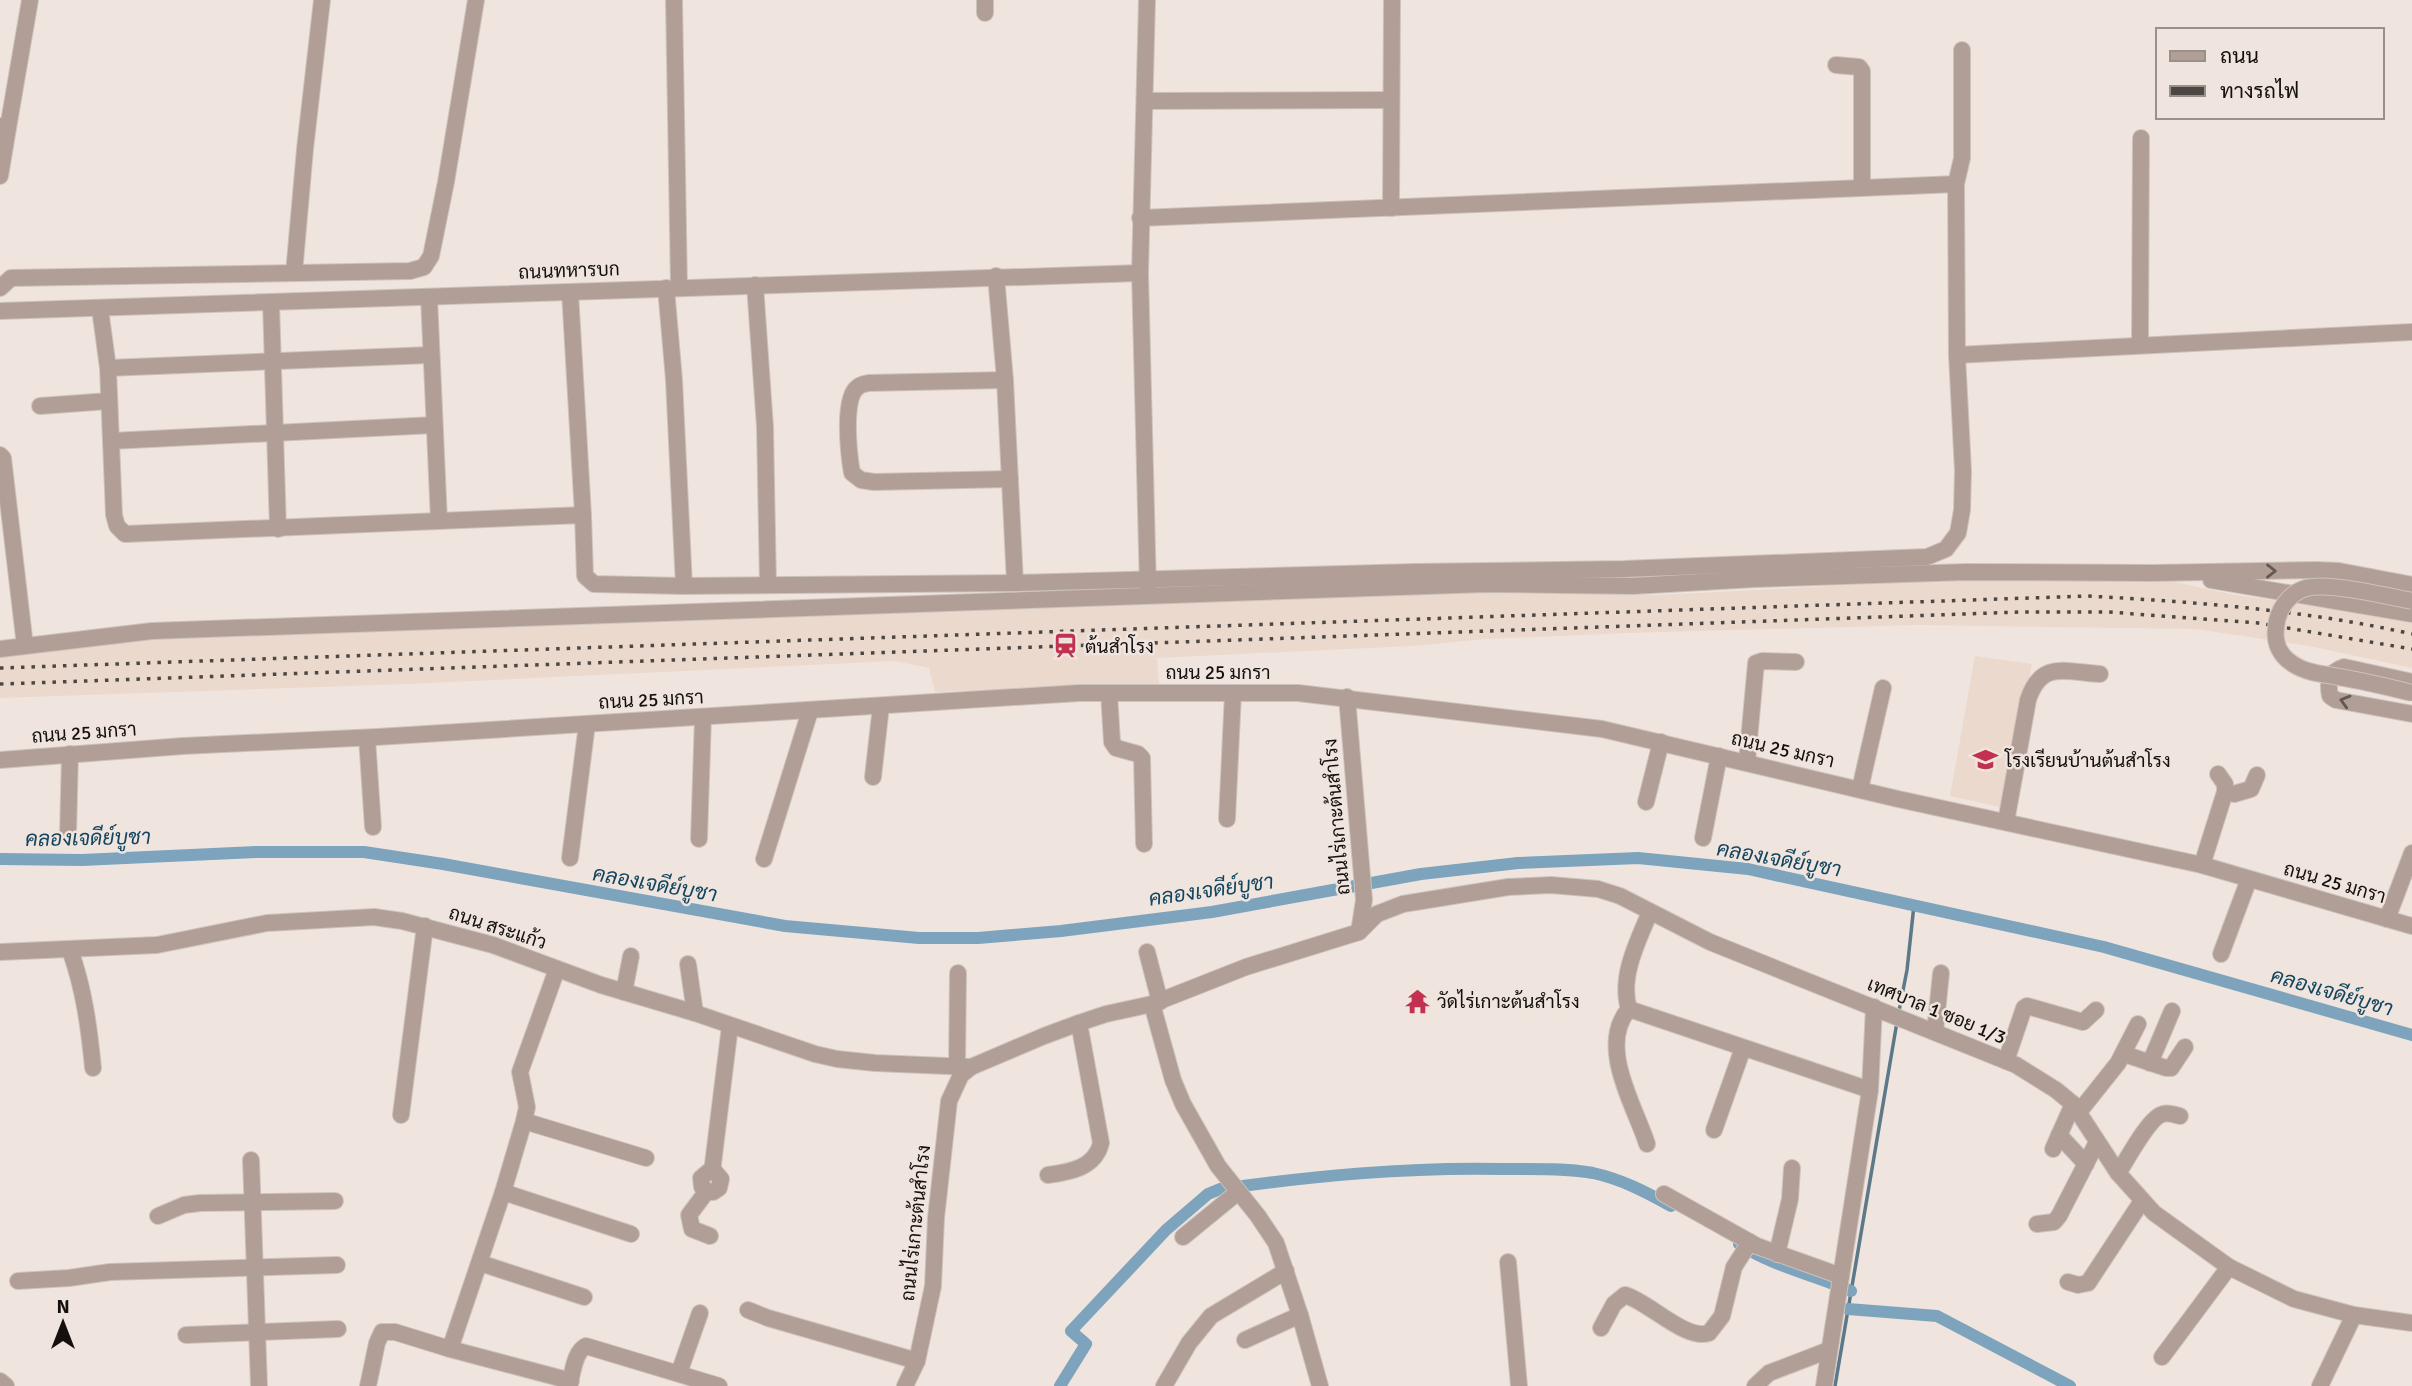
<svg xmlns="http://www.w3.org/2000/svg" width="2412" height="1386" font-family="Signika,Sarabun,sans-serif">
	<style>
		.built { fill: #ebd9cd }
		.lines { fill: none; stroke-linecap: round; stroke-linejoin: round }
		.stream { stroke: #5d7888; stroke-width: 3.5 }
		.canal { stroke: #7da4bc; stroke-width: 12 }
		.minor-casing { stroke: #cdc3bd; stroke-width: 18 }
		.minor { stroke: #b19e97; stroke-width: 16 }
		.rail { stroke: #4c4743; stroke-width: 3.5; stroke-dasharray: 3.5 7; stroke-linecap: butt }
		.minor-bridge-casing { stroke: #cdc3bd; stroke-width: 18; stroke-linecap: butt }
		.minor-bridge { stroke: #b19e97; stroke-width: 16 }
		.oneway { stroke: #625752 }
		.labels { text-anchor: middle; stroke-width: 5; stroke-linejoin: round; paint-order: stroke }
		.street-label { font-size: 19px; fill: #13100d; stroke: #f0e5de }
		.poi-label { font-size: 19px; fill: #13100d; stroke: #f0e5de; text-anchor: start }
		.water-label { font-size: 21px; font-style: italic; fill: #13455f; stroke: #f0e5de }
	</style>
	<rect width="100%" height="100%" fill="#f0e5de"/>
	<g class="built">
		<path d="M2152,577L2230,594L2412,621V668L2309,646L2195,629L1918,625L1630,633L1485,639L1413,646L1157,658L1159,685L935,692L929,668L895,661L408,684L0,698V656L144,640L1467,593L1659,595L1965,579Z"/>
		<path d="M1975,656L2032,664L2005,808L1950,796Z"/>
	</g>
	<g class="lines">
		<g class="stream">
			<path d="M1899,1011L1907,970L1914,905"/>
			<path d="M1835,1386L1897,1022"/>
		</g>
		<g class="canal">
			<path d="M0,859L82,860L256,852H364L443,864L785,926L919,938H978L1061,931L1212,912L1421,874L1518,863L1638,858L1748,869L2104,947L2412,1035"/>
			<path d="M1739,1244C1772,1266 1814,1275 1851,1291"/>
			<path d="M1848,1309L1937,1316L2070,1386"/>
			<path d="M1060,1386L1086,1344L1071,1331L1166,1230L1208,1194L1220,1189C1314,1176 1406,1167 1502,1169C1531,1169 1564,1168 1593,1173C1621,1179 1646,1192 1671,1206"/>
		</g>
		<defs>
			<g id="minor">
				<path d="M674,0L679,287"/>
				<path d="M1147,0L1140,273L1148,589"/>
				<path d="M985,13V0"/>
				<path d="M1836,65L1859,67L1862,71V188"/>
				<path d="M1146,101L1391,100"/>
				<path d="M8,128L30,0"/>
				<path d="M0,176L8,128L0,126"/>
				<path d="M1956,184L1962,158V50"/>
				<path d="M1391,208L1392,0"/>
				<path d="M294,273L305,149L322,0"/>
				<path d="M996,276L1005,380L1015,583"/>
				<path d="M755,285L765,427L768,585"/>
				<path d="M0,288L11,278L410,271L424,267L431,256L446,182L476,0"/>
				<path d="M666,288L674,380L684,586"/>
				<path d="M570,292L583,515"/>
				<path d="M429,297L439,521"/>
				<path d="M271,303L278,529"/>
				<path d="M100,309L108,368L114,515L117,526L125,534L583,515L585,576L594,584L684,586L1015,583L1413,572L1624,569L1927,557L1946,549L1958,533L1962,510L1963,471L1957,355L1956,184L1140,218"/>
				<path d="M0,311L1140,273"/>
				<path d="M2140,345L2141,138"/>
				<path d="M1957,355L2412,332"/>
				<path d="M108,368L430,355"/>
				<path d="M1005,380L868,383C865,384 861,384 858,387C842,397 849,456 852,473L861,480L874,482L1010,479"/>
				<path d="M40,406L109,401"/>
				<path d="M111,441L434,425"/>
				<path d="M0,455L3,458L25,646"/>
				<path d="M2211,580L2412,614"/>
				<path d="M0,649L152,631L1486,584L1633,586L1755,579L1966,572L2153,573L2316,570L2339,571L2412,585"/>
				<path d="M2412,682L2344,667C2329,672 2327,681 2330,696L2336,700L2412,714"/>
				<path d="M1109,693L1112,742L1116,748L1138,754L1142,758L1144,844"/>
				<path d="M1347,697L1364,900L1359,932"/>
				<path d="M367,738L373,827"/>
				<path d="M0,760L183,746L377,737L1079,693H1298L1602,729L1898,799L2202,865L2412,926"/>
				<path d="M1747,762L1756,663L1762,661L1796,662"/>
				<path d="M873,777L881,706"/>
				<path d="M1860,789L1883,688"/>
				<path d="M2225,792L2234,794L2251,789L2257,775"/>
				<path d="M1646,802L1661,742"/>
				<path d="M1227,819L1233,693"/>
				<path d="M2006,822L2028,700C2041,660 2065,672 2100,674"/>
				<path d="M68,835L70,754"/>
				<path d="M1703,838L1719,756"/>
				<path d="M699,839L703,717"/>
				<path d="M570,858L587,724"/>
				<path d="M764,859L810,711"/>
				<path d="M2202,865L2225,792V784L2218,774"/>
				<path d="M1650,912C1638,941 1619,977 1629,1009L1870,1090"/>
				<path d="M2387,919L2412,853"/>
				<path d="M70,950C84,989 89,1027 93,1068"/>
				<path d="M0,952L157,945L267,923L374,917L402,921L493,945L601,985L695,1013L815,1054L837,1059L875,1063L971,1067"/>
				<path d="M1147,952L1160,1002"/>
				<path d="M2221,954L2249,879"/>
				<path d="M688,964L695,1013"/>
				<path d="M624,992L631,956"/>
				<path d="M1152,1004L1173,1080L1183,1104L1218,1166L1258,1216L1276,1243L1300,1315L1320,1386"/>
				<path d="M1629,1009C1597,1046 1635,1106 1647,1144"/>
				<path d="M1935,1032L1941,973"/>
				<path d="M2124,1054L2166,1068H2171L2185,1047"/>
				<path d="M2006,1061L2024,1008L2027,1006L2083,1022L2096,1010"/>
				<path d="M2150,1063L2172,1011"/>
				<path d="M957,1068L958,973"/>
				<path d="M2079,1112L2118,1063L2138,1024"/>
				<path d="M401,1115L425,926"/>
				<path d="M524,1121L646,1158"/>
				<path d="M1714,1130L1743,1048"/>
				<path d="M2059,1135L2086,1164"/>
				<path d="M2053,1149L2073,1104"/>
				<path d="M251,1160L259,1386"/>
				<path d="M712,1172L730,1026"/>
				<path d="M2118,1173C2127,1160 2149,1117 2163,1114C2169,1112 2175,1115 2180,1116"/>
				<path d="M1048,1175C1070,1172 1095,1168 1101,1143L1079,1023"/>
				<path d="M707,1191L702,1187L701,1178L708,1172H715L721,1179L719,1188L713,1192L707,1191L689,1215L692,1229L710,1236"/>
				<path d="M503,1192L631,1234"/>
				<path d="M1664,1194L1757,1246L1841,1276"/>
				<path d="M158,1216L184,1205L200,1203L335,1201"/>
				<path d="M2037,1224L2054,1222L2059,1216L2097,1142"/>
				<path d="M1183,1237L1238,1192"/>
				<path d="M1777,1254L1790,1199L1792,1168"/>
				<path d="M1508,1262L1519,1386"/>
				<path d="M480,1263L584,1297"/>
				<path d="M18,1281L69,1278L110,1272L337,1265"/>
				<path d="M2068,1282L2078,1285L2088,1283L2142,1201"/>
				<path d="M748,1310L768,1318L917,1361"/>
				<path d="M1601,1328L1614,1304L1625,1295C1649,1302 1686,1341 1709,1333L1722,1316L1734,1267L1750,1242"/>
				<path d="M186,1335L338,1329"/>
				<path d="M1245,1340L1300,1315"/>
				<path d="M450,1349L571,1381"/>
				<path d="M2162,1357L2229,1267"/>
				<path d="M679,1373L700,1313"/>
				<path d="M0,1381L6,1386"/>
				<path d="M368,1386L377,1343L382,1332H395L450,1349L503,1192L524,1121L527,1107L520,1072L557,969"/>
				<path d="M569,1386C573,1373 574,1352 586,1346L719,1386"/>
				<path d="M905,1386L917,1361L933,1286L936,1218L949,1101L961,1075L971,1067L1044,1036L1079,1023L1106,1014L1152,1004L1246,967L1359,932L1377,914L1403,904L1508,887L1551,885L1598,889L1620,896L1710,942L2016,1065L2056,1090L2073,1104L2118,1173L2154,1213L2229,1267L2294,1299L2354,1315L2412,1323"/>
				<path d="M1164,1386L1189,1343L1211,1316L1286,1271"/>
				<path d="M1755,1386L1769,1373L1829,1350"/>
				<path d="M1824,1386L1870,1090L1874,1007"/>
				<path d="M2320,1386L2354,1315"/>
			</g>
		</defs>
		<use href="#minor" class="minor-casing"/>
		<use href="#minor" class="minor"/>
		<g class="rail">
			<path d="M0,668L2087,596C2196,602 2305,610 2412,634"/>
			<path d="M0,684L2021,612H2108L2258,623L2412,649"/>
		</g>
		<defs>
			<path id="minor-bridge" d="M2412,601C2387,596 2329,582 2306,588C2289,593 2277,610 2276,628C2274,643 2280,656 2293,664C2306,673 2324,674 2339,677C2363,681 2388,687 2412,693"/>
		</defs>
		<use href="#minor-bridge" class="minor-bridge-casing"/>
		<use href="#minor-bridge" class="minor-bridge"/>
	</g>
	<defs><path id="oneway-chevron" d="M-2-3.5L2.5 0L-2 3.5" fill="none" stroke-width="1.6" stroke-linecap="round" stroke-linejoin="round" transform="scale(1.75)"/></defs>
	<g class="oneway">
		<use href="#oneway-chevron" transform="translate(2271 571)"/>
		<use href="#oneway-chevron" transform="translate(2345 701) rotate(-164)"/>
	</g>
	<defs>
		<symbol id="station-bare" viewBox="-9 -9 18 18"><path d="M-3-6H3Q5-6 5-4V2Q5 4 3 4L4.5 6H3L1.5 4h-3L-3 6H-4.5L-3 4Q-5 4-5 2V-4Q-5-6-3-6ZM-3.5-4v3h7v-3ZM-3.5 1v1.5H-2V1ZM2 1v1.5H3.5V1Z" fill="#c13150" stroke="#f0e5de" stroke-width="2.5" paint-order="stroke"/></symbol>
		<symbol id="school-bare" viewBox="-9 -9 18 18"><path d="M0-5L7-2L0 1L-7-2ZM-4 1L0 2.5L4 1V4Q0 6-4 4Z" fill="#c13150" stroke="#f0e5de" stroke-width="2.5" paint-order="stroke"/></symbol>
		<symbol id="temple-bare" viewBox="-9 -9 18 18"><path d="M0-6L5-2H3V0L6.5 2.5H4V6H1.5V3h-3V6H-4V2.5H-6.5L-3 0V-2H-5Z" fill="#c13150" stroke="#f0e5de" stroke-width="2.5" paint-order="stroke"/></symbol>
	</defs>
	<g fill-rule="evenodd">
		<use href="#station-bare" x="1048" y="628" width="35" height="35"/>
		<use href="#school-bare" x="1968" y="742" width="35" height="35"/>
		<use href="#temple-bare" x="1400" y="984" width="35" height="35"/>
	</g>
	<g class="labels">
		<g class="street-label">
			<text transform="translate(569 270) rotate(-2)" y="7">ถนนทหารบก</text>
			<text x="1218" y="679">ถนน 25 มกรา</text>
			<text transform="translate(651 699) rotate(-3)" y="7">ถนน 25 มกรา</text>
			<text transform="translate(84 732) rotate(-4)" y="7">ถนน 25 มกรา</text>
			<text transform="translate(1783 749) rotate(13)" y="7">ถนน 25 มกรา</text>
			<text transform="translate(1336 817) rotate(-95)" y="7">ถนนไร่เกาะต้นสำโรง</text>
			<text transform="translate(2335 882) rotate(16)" y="7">ถนน 25 มกรา</text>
			<text transform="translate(498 927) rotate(18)" y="7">ถนน สระแก้ว</text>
			<text transform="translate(1937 1010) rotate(22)" y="7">เทศบาล 1 ซอย 1/3</text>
			<text transform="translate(915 1223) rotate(-84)" y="7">ถนนไร่เกาะต้นสำโรง</text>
		</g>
		<g class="poi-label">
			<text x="1085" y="653">ต้นสำโรง</text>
			<text x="2005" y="767">โรงเรียนบ้านต้นสำโรง</text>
			<text x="1437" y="1008">วัดไร่เกาะต้นสำโรง</text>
		</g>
		<g class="water-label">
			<text transform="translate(88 838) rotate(-1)" y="7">คลองเจดีย์บูชา</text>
			<text transform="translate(1779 859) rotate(10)" y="7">คลองเจดีย์บูชา</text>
			<text transform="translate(655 884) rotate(10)" y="7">คลองเจดีย์บูชา</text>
			<text transform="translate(1211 890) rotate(-8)" y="7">คลองเจดีย์บูชา</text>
			<text transform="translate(2332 992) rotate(16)" y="7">คลองเจดีย์บูชา</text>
		</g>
	</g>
	<rect x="2156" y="28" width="228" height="91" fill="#f0e5de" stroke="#98908a" stroke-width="2"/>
	<rect x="2170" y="51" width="35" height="10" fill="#b19e97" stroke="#98908a" stroke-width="2"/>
	<text x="2220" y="63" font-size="21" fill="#13100d">ถนน</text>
	<rect x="2170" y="86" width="35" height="10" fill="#4c4743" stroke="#98908a" stroke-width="2"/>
	<text x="2220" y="98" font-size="21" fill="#13100d">ทางรถไฟ</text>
	<g transform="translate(63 1323)" stroke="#f0e5de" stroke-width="5" paint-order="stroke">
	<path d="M0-5L12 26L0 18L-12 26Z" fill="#13100d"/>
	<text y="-10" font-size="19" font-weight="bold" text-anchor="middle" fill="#13100d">N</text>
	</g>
</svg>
